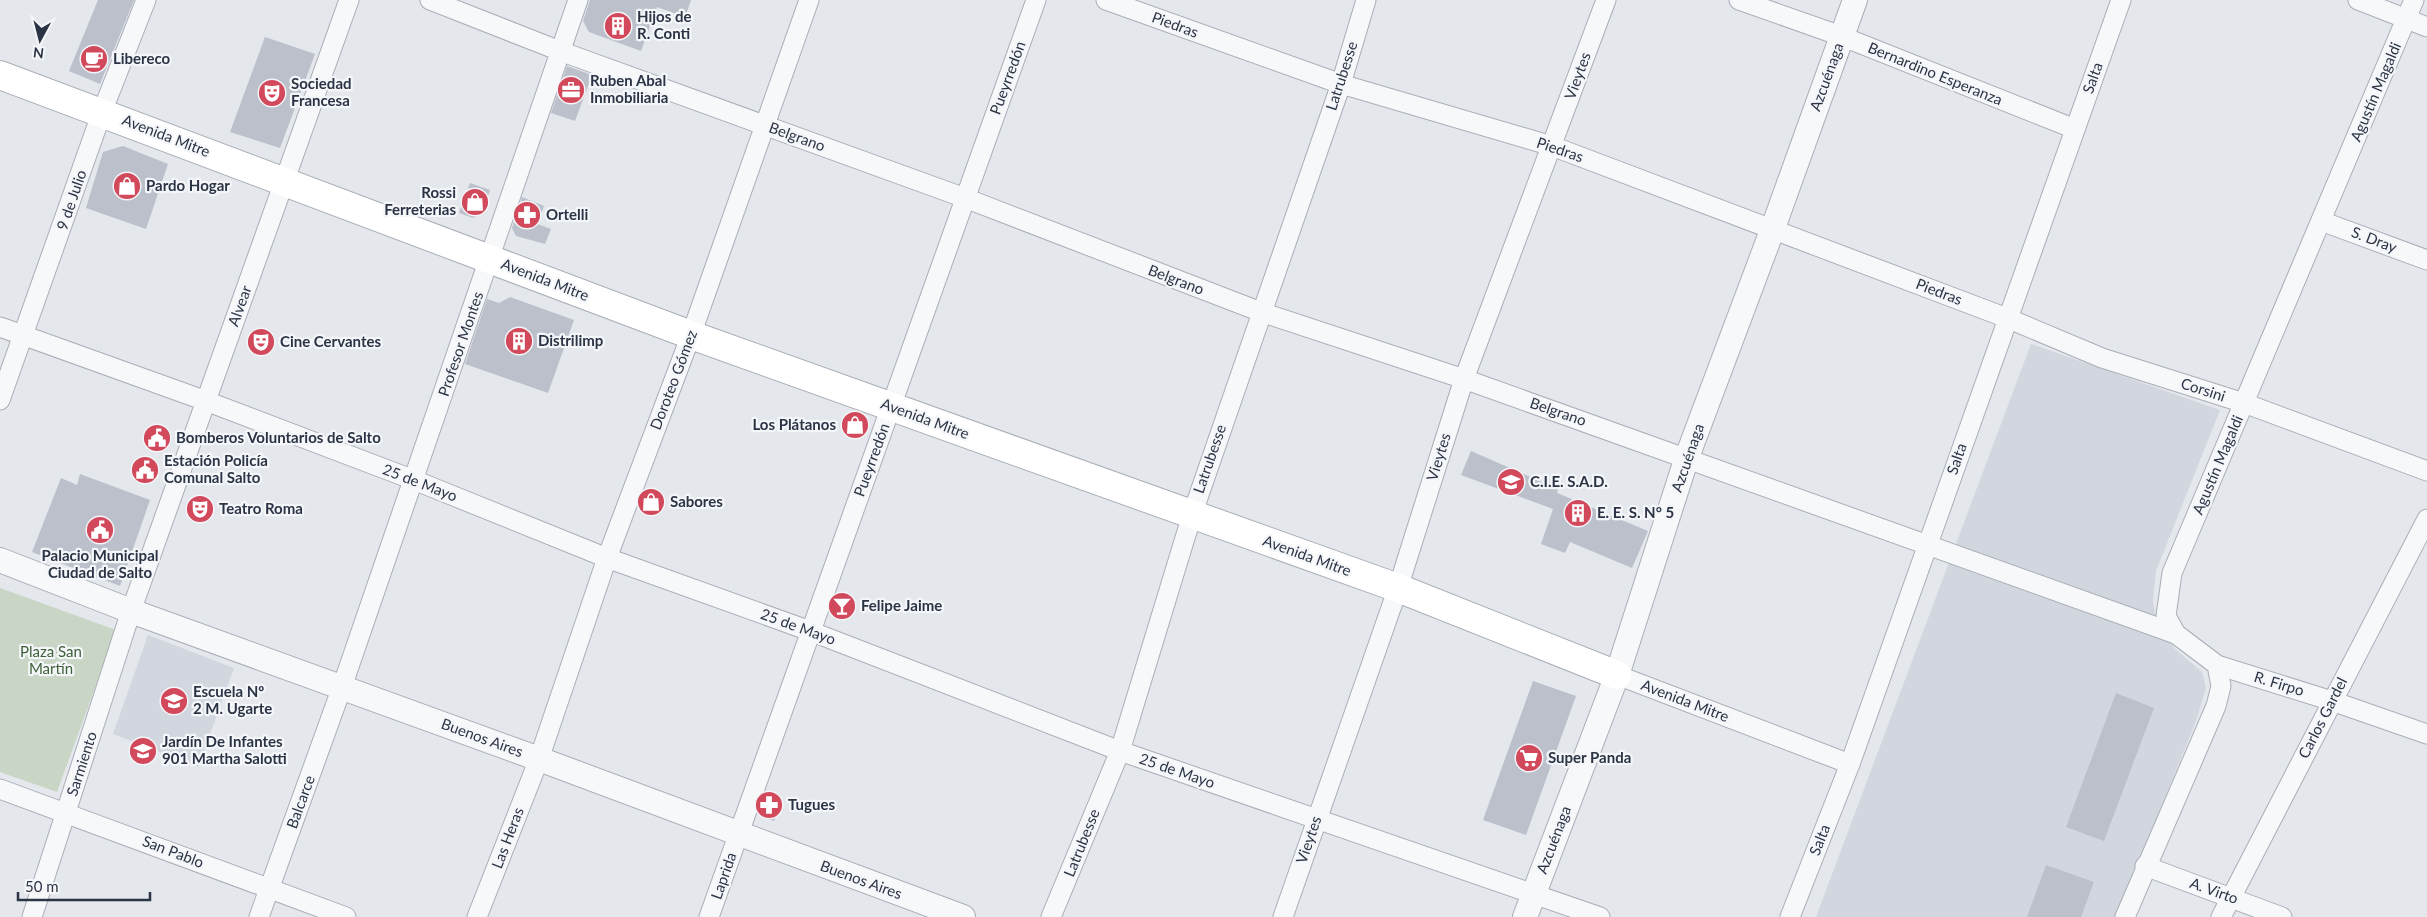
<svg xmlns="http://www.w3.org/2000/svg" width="2427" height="917" font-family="Lato,sans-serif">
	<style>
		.built { fill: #d2d6de }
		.green { fill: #c9d6c5 }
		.building { fill: #bbc0ca }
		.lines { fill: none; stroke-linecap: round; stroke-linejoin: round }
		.minor-casing { stroke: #a9aeb7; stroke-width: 21 }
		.tertiary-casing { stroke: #a9aeb7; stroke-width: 26 }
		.secondary-casing { stroke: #a9aeb7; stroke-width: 30 }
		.minor { stroke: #f7f8fa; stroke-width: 19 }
		.tertiary { stroke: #f7f8fa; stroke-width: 24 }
		.secondary { stroke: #fff; stroke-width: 28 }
		.labels { text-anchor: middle; stroke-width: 4.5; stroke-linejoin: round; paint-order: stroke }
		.poi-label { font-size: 15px; font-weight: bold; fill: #2b3445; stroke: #f4f6f9; text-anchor: start }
		.street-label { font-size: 15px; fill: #2b3445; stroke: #f4f6f9 }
		.park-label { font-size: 15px; fill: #3f6138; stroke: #f4f6f9 }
	</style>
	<rect width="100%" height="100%" fill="#e4e7ec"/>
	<g class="built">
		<path d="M2031,344L2220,410L2156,571L2153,602L2158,628L2175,649L2202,672L2206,688L2196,721L2117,917H1816Z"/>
		<path d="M148,635L234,668L198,767L113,734Z"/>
	</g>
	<path class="green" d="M0,588L116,630L57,792L0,772Z"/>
	<g class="building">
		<path d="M98,0H134L100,84L69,71Z"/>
		<path d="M590,0H691L685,17L657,7L641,51L589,32L583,21Z"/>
		<path d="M265,37L315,54L280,148L230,132Z"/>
		<path d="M567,66L592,75L575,121L551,113Z"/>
		<path d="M123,146L168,164L146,229L86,208L103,152Z"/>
		<path d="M470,183L490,190L482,214L473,218L459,213Z"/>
		<path d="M522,197L544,206L537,224L551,229L545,244L516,236L512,228Z"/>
		<path d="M510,297L574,320L548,393L465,364L487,299L499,303Z"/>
		<path d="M1471,451L1558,489L1557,493L1648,531L1632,568L1570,542L1565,553L1541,544L1553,509L1461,475Z"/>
		<path d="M80,474L150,500L120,586L32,552L61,478L77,485Z"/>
		<path d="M1533,681L1576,696L1526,835L1483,820Z"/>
		<path d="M2116,693L2154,708L2104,841L2066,827Z"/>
		<path d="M764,796L781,802L774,821L762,817L759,811Z"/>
		<path d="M2046,865L2094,882L2081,917H2027Z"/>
	</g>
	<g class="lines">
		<defs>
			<g id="minor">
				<path d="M430,0L560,51L965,198L1261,312L1464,379L2176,634"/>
				<path d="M1106,0L1341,84L1552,146L2007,318L2102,358L2244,403L2427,471"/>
				<path d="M1739,0L1841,36L2075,129"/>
				<path d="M2358,0L2427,27"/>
				<path d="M2321,221L2427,260"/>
				<path d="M0,327L206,401L414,480L607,558L810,631L1120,751L1600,917"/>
				<path d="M0,400L102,112L146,0"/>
				<path d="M2217,665L2332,701L2427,734"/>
				<path d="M1617,675L1850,764"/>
				<path d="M0,789L346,917"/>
				<path d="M2145,866L2282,917"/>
				<path d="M32,917L131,611L349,0"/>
				<path d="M259,917L342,687L578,0"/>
				<path d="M477,917L539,759L607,558L691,335L809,0"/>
				<path d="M709,917L1036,0"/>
				<path d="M1051,917L1120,751L1192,515L1341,84L1366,0"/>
				<path d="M1283,917L1398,588L1464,379L1606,0"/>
				<path d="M1790,917L1850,764L2121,0"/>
				<path d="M2125,917L2216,706L2221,686L2217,665L2176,634L2166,616L2172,573L2414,0"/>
				<path d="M2221,917L2427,519"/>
			</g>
			<g id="tertiary">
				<path d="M0,560L131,611L539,759L963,917"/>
				<path d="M1525,917L1617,675L1687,457L1773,228L1855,0"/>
			</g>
			<path id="secondary" d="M0,75L691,335L1398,588L1617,675"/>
		</defs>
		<use href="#minor" class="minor-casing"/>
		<use href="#tertiary" class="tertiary-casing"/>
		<use href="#secondary" class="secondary-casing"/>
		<use href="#minor" class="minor"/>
		<use href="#tertiary" class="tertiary"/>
		<use href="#secondary" class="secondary"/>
	</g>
	<defs>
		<symbol id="building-disc" viewBox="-11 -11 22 22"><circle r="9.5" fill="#d1495b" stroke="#f4f6f9"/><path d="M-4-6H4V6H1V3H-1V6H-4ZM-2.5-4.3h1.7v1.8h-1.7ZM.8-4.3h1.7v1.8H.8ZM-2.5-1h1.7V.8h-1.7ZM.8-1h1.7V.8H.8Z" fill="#fff"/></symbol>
		<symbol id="cafe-disc" viewBox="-11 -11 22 22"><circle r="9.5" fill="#d1495b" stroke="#f4f6f9"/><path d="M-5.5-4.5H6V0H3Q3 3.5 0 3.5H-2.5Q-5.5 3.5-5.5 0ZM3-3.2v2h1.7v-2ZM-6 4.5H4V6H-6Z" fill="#fff"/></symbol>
		<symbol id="office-disc" viewBox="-11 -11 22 22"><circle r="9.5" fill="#d1495b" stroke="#f4f6f9"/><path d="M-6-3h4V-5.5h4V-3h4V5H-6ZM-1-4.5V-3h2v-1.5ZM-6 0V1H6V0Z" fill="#fff"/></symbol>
		<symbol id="theatre-disc" viewBox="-11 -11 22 22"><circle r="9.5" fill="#d1495b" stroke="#f4f6f9"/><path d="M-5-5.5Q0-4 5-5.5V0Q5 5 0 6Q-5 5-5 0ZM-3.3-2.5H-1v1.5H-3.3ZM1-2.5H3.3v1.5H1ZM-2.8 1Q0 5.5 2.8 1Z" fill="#fff"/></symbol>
		<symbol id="shop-disc" viewBox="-11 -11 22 22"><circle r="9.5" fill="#d1495b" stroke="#f4f6f9"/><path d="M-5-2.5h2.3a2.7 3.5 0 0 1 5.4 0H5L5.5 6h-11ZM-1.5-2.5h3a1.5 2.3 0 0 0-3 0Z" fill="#fff"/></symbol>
		<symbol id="pharmacy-disc" viewBox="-11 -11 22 22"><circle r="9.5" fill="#d1495b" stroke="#f4f6f9"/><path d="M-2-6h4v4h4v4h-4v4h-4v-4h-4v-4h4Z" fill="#fff"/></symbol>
		<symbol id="civic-disc" viewBox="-11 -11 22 22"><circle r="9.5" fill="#d1495b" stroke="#f4f6f9"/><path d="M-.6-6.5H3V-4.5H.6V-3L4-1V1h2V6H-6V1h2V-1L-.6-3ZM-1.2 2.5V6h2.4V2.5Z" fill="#fff"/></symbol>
		<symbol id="school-disc" viewBox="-11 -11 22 22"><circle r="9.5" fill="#d1495b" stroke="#f4f6f9"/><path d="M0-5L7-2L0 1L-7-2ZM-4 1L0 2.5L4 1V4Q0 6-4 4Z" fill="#fff"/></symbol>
		<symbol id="bar-disc" viewBox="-11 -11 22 22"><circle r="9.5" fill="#d1495b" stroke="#f4f6f9"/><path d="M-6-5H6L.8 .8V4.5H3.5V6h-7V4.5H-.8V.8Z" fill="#fff"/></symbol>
		<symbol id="supermarket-disc" viewBox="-11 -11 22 22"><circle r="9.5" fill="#d1495b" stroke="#f4f6f9"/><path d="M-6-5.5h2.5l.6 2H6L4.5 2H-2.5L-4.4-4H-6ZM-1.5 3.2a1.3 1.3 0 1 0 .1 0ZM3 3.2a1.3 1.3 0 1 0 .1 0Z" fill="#fff"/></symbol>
	</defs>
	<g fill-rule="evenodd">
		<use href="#building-disc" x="602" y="10" width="32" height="32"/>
		<use href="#cafe-disc" x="78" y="43" width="32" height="32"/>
		<use href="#office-disc" x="555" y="74" width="32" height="32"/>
		<use href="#theatre-disc" x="256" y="77" width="32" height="32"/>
		<use href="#shop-disc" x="111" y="170" width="32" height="32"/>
		<use href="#shop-disc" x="459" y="186" width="32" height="32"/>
		<use href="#pharmacy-disc" x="511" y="199" width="32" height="32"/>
		<use href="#building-disc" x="503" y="325" width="32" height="32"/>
		<use href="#theatre-disc" x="245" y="326" width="32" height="32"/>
		<use href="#shop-disc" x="839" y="409" width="32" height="32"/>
		<use href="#civic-disc" x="141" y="422" width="32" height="32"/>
		<use href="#civic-disc" x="129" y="454" width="32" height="32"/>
		<use href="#school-disc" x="1495" y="466" width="32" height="32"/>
		<use href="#shop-disc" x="635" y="486" width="32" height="32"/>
		<use href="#theatre-disc" x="184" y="493" width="32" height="32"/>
		<use href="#building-disc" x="1562" y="497" width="32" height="32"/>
		<use href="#civic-disc" x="84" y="514" width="32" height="32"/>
		<use href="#bar-disc" x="826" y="590" width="32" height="32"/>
		<use href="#school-disc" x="158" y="685" width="32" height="32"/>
		<use href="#school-disc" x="127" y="735" width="32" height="32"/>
		<use href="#supermarket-disc" x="1513" y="742" width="32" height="32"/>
		<use href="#pharmacy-disc" x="753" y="789" width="32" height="32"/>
	</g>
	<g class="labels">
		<g class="poi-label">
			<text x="637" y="22">Hijos de<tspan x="637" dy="17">R. Conti</tspan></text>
			<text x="113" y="64">Libereco</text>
			<text x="590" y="86">Ruben Abal<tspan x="590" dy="17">Inmobiliaria</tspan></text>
			<text x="291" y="89">Sociedad<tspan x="291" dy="17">Francesa</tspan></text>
			<text x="146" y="191">Pardo Hogar</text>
			<text x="456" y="198" text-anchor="end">Rossi<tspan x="456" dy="17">Ferreterias</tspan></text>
			<text x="546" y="220">Ortelli</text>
			<text x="538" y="346">Distrilimp</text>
			<text x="280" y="347">Cine Cervantes</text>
			<text x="836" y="430" text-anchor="end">Los Plátanos</text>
			<text x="176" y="443">Bomberos Voluntarios de Salto</text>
			<text x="164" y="466">Estación Policía<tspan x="164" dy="17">Comunal Salto</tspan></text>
			<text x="1530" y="487">C.I.E. S.A.D.</text>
			<text x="670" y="507">Sabores</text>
			<text x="219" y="514">Teatro Roma</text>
			<text x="1597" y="518">E. E. S. N° 5</text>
			<text x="100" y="561" text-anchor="middle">Palacio Municipal<tspan x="100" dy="17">Ciudad de Salto</tspan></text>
			<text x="861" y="611">Felipe Jaime</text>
			<text x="193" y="697">Escuela Nº<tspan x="193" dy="17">2 M. Ugarte</tspan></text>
			<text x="162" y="747">Jardín De Infantes<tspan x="162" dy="17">901 Martha Salotti</tspan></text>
			<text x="1548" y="763">Super Panda</text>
			<text x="788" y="810">Tugues</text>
		</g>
		<g class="street-label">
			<text transform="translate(1175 25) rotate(20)" y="5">Piedras</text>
			<text transform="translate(1935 74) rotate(22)" y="5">Bernardino Esperanza</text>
			<text transform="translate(1342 76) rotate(-72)" y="5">Latrubesse</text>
			<text transform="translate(1578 76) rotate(-70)" y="5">Vieytes</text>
			<text transform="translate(1827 77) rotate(-70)" y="5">Azcuénaga</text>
			<text transform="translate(1008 78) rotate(-70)" y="5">Pueyrredón</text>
			<text transform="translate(2093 78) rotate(-70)" y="5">Salta</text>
			<text transform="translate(2376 92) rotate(-67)" y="5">Agustín Magaldi</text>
			<text transform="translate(166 136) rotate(21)" y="5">Avenida Mitre</text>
			<text transform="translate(797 137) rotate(20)" y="5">Belgrano</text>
			<text transform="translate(1560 150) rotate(19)" y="5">Piedras</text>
			<text transform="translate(72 200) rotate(-71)" y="5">9 de Julio</text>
			<text transform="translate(2374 240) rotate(21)" y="5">S. Dray</text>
			<text transform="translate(545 280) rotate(21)" y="5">Avenida Mitre</text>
			<text transform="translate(1176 280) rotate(21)" y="5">Belgrano</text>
			<text transform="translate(1939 292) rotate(21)" y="5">Piedras</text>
			<text transform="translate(240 306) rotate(-70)" y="5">Alvear</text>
			<text transform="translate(461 344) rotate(-71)" y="5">Profesor Montes</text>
			<text transform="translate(674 380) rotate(-69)" y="5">Doroteo Gómez</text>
			<text transform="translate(2203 390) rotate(18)" y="5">Corsini</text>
			<text transform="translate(1558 412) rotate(19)" y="5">Belgrano</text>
			<text transform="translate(925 419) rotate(20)" y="5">Avenida Mitre</text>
			<text transform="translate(1439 457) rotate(-73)" y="5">Vieytes</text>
			<text transform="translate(1688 458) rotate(-71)" y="5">Azcuénaga</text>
			<text transform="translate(1210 459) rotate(-71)" y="5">Latrubesse</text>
			<text transform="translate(1957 459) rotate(-71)" y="5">Salta</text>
			<text transform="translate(872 460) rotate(-70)" y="5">Pueyrredón</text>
			<text transform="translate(2218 465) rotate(-67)" y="5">Agustín Magaldi</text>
			<text transform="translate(420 483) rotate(21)" y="5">25 de Mayo</text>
			<text transform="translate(1307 556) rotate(20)" y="5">Avenida Mitre</text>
			<text transform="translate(798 627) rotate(20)" y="5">25 de Mayo</text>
			<text transform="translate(2279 684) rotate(17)" y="5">R. Firpo</text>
			<text transform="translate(1685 701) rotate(21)" y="5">Avenida Mitre</text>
			<text transform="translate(2323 718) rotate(-63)" y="5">Carlos Gardel</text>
			<text transform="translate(482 738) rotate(20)" y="5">Buenos Aires</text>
			<text transform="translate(82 764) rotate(-72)" y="5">Sarmiento</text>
			<text transform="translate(1177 771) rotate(19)" y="5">25 de Mayo</text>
			<text transform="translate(301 802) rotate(-70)" y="5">Balcarce</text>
			<text transform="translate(508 838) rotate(-69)" y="5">Las Heras</text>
			<text transform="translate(1309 840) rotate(-71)" y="5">Vieytes</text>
			<text transform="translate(1554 840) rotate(-69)" y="5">Azcuénaga</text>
			<text transform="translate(1820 840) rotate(-68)" y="5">Salta</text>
			<text transform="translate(1082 843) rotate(-68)" y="5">Latrubesse</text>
			<text transform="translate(173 852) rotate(21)" y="5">San Pablo</text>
			<text transform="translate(724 876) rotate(-71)" y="5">Laprida</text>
			<text transform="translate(861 880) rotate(20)" y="5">Buenos Aires</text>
			<text transform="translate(2214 891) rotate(20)" y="5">A. Virto</text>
		</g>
		<g class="park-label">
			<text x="51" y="657">Plaza San<tspan x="51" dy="17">Martín</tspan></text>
		</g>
	</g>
	<g transform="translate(40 40) rotate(187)" stroke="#f4f6f9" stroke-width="4" paint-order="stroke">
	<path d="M0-4L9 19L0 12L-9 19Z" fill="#2b3445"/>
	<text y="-8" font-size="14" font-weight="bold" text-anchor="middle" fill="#2b3445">N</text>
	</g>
	<path d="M18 892v8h132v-8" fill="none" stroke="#2b3445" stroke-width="2.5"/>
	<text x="25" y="892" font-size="15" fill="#2b3445" stroke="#f4f6f9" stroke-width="4" paint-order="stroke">50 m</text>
</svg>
